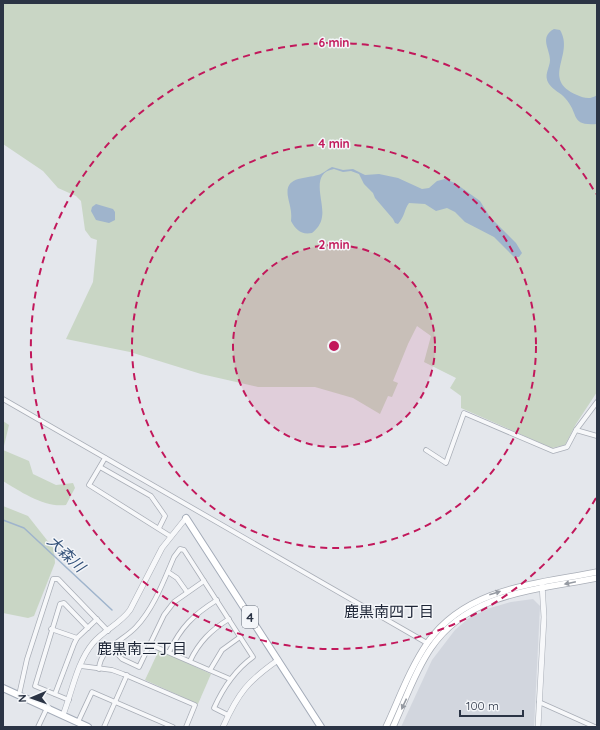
<svg xmlns="http://www.w3.org/2000/svg" width="600" height="730" font-family="Quicksand,'Noto Sans JP',sans-serif">
	<style>
		.built { fill: #d2d6de }
		.green { fill: #c9d6c5 }
		.water { fill: #9fb4cc }
		.lines { fill: none; stroke-linecap: round; stroke-linejoin: round }
		.stream { stroke: #9fb4cc; stroke-width: 1.5 }
		.minor-casing { stroke: #a9aeb7; stroke-width: 5.5 }
		.tertiary-casing { stroke: #a9aeb7; stroke-width: 6 }
		.secondary-casing { stroke: #a9aeb7; stroke-width: 7 }
		.primary-casing { stroke: #a3abb8; stroke-width: 8 }
		.minor { stroke: #f7f8fa; stroke-width: 4 }
		.tertiary { stroke: #f7f8fa; stroke-width: 5 }
		.secondary { stroke: #fff; stroke-width: 5.5 }
		.primary { stroke: #fff; stroke-width: 6 }
		.oneway { fill: #959aa2 }
		.ring { fill: none; stroke: #c2185b; stroke-width: 2; stroke-dasharray: 7 5 }
		.labels { text-anchor: middle; stroke-width: 3; stroke-linejoin: round; paint-order: stroke }
		.shield { fill: #f4f6f9; stroke: #676e7b; stroke-width: 1 }
		.shield-label { font-size: 13px; font-weight: bold; fill: #2b3445 }
		.water-label { font-size: 15px; font-style: italic; fill: #34527a; stroke: #f4f6f9 }
		.neighbourhood-label { font-size: 15px; fill: #1d2536; stroke: #f4f6f9 }
		.centre { fill: #c2185b; stroke: #f4f6f9; stroke-width: 2 }
		.ring-label { font-size: 12px; text-anchor: middle; font-weight: bold; fill: #c2185b; stroke: #f4f6f9; stroke-width: 3; stroke-linejoin: round; paint-order: stroke }
	</style>
	<rect width="100%" height="100%" fill="#e4e7ec"/>
	<path class="built" d="M533,599L540,606L534,727H401L432,660L455,630L469,618L490,608L511,602Z"/>
	<g class="green">
		<path d="M3,3H597V392L576,424L565,445L552,448L461,408V396L450,388L456,378L424,362L431,336L417,326L408,344L393,381L398,383L392,397L388,396L380,414L353,398L315,387H258L201,374L130,352L66,339L93,282L97,240L91,238L85,230L81,201L76,196L58,188L43,171L3,144Z"/>
		<path d="M3,421L9,425L3,450L29,461L33,474L56,485L73,483L75,488L66,505C45,508 21,492 3,481Z"/>
		<path d="M3,506L28,516L54,549L55,563L34,616L28,618L3,613Z"/>
		<path d="M159,650L211,674L198,704L145,680Z"/>
	</g>
	<g class="water">
		<path d="M554,29L560,30C575,55 540,79 577,95C584,98 590,100 597,95V124C569,126 580,114 565,98C561,93 553,90 549,84C543,75 550,68 550,60C550,49 539,37 554,29Z"/>
		<path d="M332,167L343,170L353,169L365,175L379,174L398,178L422,189L429,188L437,181L445,179L455,183L480,201L490,217L516,243L522,253L519,257H514L494,237L465,222L455,212L447,208L436,211L425,204L409,203C404,210 405,216 398,224L395,223L393,219L375,198L373,193L364,184L359,174L351,171L343,172L334,169C309,173 325,202 322,217C321,224 317,229 312,233C301,235 296,230 291,221C292,211 290,207 288,197C284,176 305,179 318,175C323,174 327,169 332,167Z"/>
		<path d="M96,204L113,209L115,212V220L109,223L96,220L91,211L92,207Z"/>
	</g>
	<g class="lines">
		<path class="stream" d="M3,520L24,528L112,610"/>
		<defs>
			<g id="minor">
				<path d="M3,399L427,643"/>
				<path d="M576,430L597,436"/>
				<path d="M426,450L446,463L464,413L553,451L567,447L576,430L597,402"/>
				<path d="M105,458L89,485L170,536"/>
				<path d="M100,467L151,496L165,516L159,528"/>
				<path d="M168,572L177,578L187,592"/>
				<path d="M51,629L77,638"/>
				<path d="M149,644L230,679"/>
				<path d="M111,647L122,659L139,667L164,615L174,602L204,581"/>
				<path d="M169,652C181,627 193,615 217,600"/>
				<path d="M190,661C199,642 211,630 229,619"/>
				<path d="M81,666L112,670L123,674L195,705L186,727"/>
				<path d="M99,669C100,648 123,641 136,627C154,608 164,580 174,557L180,549L184,550L253,657C235,670 223,688 214,708L228,715"/>
				<path d="M210,670L222,650L240,637"/>
				<path d="M55,694L74,644L77,638L97,619"/>
				<path d="M19,695L27,659L53,579H58L108,631"/>
				<path d="M69,700L35,686L60,604L64,603L88,628"/>
				<path d="M539,702L595,727"/>
				<path d="M78,722L92,692L173,727"/>
				<path d="M38,727L47,708"/>
				<path d="M104,727L127,675"/>
			</g>
			<g id="tertiary">
				<path d="M63,715C72,692 77,662 93,643C104,630 120,624 130,610L162,548L186,518"/>
				<path d="M223,727C238,693 248,681 278,660"/>
				<path d="M538,727L544,617L542,584"/>
			</g>
			<g id="secondary">
				<path d="M386,727C399,699 410,668 428,642C467,587 537,584 597,572"/>
				<path d="M393,727C405,701 415,671 431,648C469,592 537,590 597,578"/>
			</g>
			<g id="primary">
				<path d="M186,518L321,727"/>
				<path d="M3,688L88,727"/>
			</g>
		</defs>
		<use href="#minor" class="minor-casing"/>
		<use href="#tertiary" class="tertiary-casing"/>
		<use href="#secondary" class="secondary-casing"/>
		<use href="#primary" class="primary-casing"/>
		<use href="#minor" class="minor"/>
		<use href="#tertiary" class="tertiary"/>
		<use href="#secondary" class="secondary"/>
		<use href="#primary" class="primary"/>
	</g>
	<defs><path id="oneway-solid" d="M-6-.8H1V-3.2L6.5 0L1 3.2V.8H-6Z"/></defs>
	<g class="oneway">
		<use href="#oneway-solid" transform="translate(570 583) rotate(168)"/>
		<use href="#oneway-solid" transform="translate(495 593) rotate(-18)"/>
		<use href="#oneway-solid" transform="translate(404 704) rotate(115)"/>
	</g>
	<circle cx="334" cy="346" r="101" fill="#c2185b" fill-opacity=".12"/>
	<g class="ring">
		<circle cx="334" cy="346" r="101"/>
		<circle cx="334" cy="346" r="202"/>
		<path d="M596 498A303 303 0 1 1 596 194"/>
	</g>
	<g class="labels">
		<rect class="shield" x="242" y="606" width="16" height="22" rx="3"/>
		<g class="shield-label">
			<text x="250" y="622">4</text>
		</g>
		<g class="water-label">
			<text transform="translate(66 554) rotate(43)" y="5">大森川</text>
		</g>
		<g class="neighbourhood-label">
			<text x="389" y="617">鹿黒南四丁目</text>
			<text x="142" y="654">鹿黒南三丁目</text>
		</g>
	</g>
	<circle cx="334" cy="346" r="6" class="centre"/>
	<g class="ring-label">
		<text x="334" y="47">6 min</text>
		<text x="334" y="148">4 min</text>
		<text x="334" y="249">2 min</text>
	</g>
	<rect width="600" height="730" fill="none" stroke="#2b3445" stroke-width="8"/>
	<g transform="translate(32 698) rotate(268)" stroke="#f4f6f9" stroke-width="3" paint-order="stroke">
	<path d="M0-3L7 15L0 10L-7 15Z" fill="#2b3445"/>
	<text y="-6" font-size="11" font-weight="bold" text-anchor="middle" fill="#2b3445">N</text>
	</g>
	<path d="M460 710v6h63v-6" fill="none" stroke="#2b3445" stroke-width="2"/>
	<text x="466" y="710" font-size="12" fill="#2b3445" stroke="#f4f6f9" stroke-width="3" paint-order="stroke">100 m</text>
</svg>
